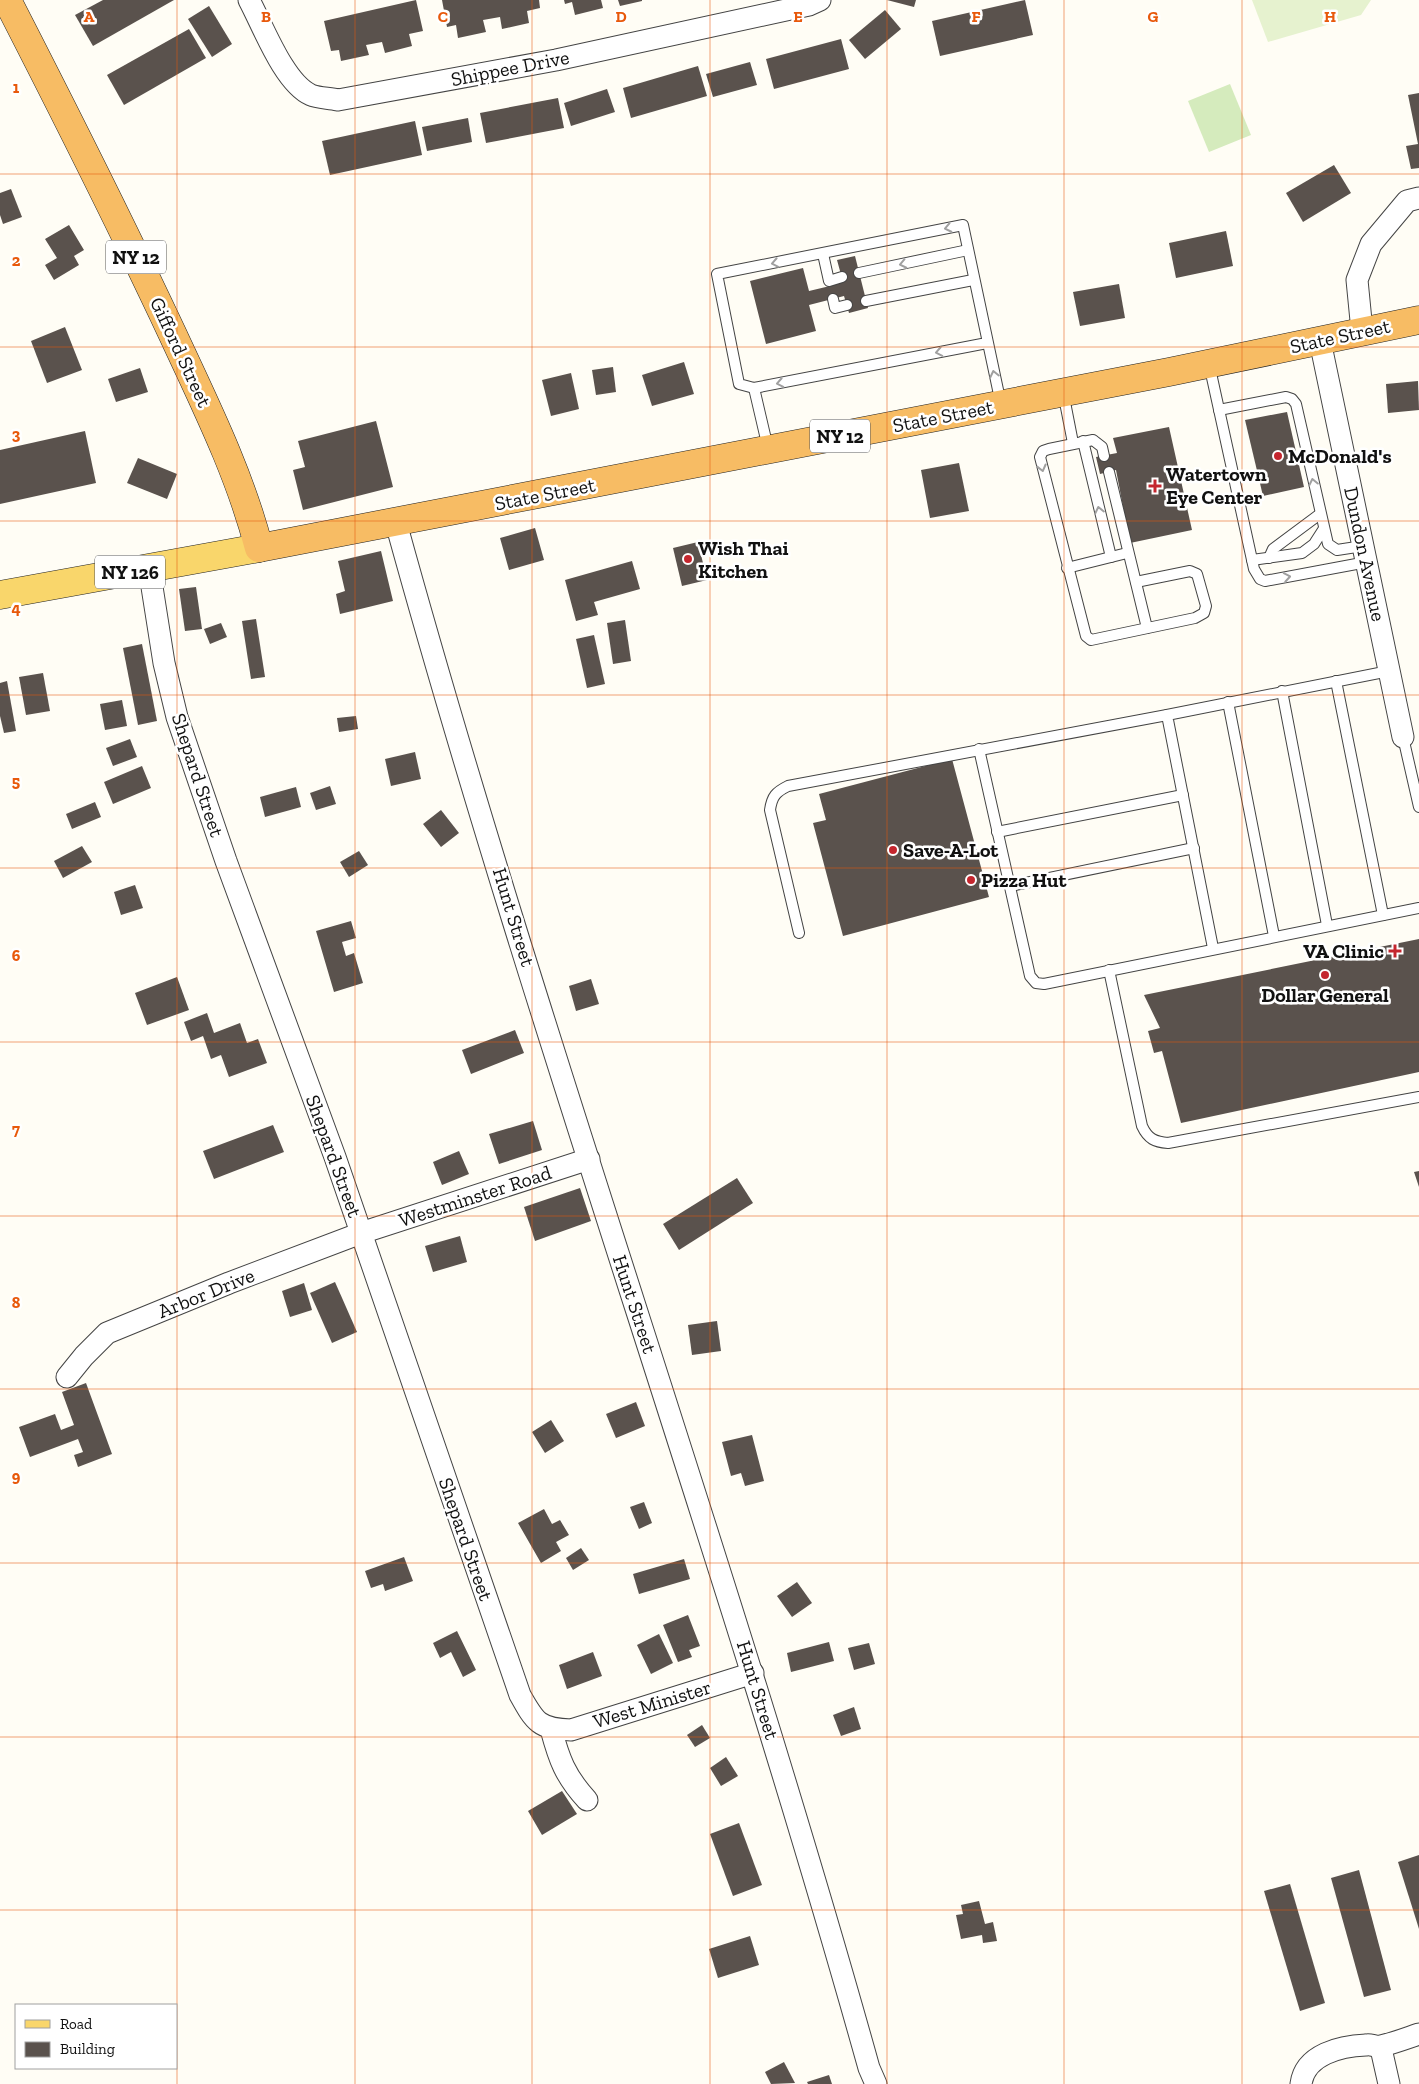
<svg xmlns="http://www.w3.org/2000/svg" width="1419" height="2084" font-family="'Zilla Slab',serif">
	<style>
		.green { fill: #d5ebbd }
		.pitch { fill: #e6f2cf }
		.building { fill: #5a524d }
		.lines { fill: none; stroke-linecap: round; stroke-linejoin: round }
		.service-casing { stroke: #444; stroke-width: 12 }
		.minor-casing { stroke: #444; stroke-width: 23 }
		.primary-casing { stroke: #222; stroke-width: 29 }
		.trunk-casing { stroke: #222; stroke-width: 29 }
		.service { stroke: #fff; stroke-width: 10 }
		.minor { stroke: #fff; stroke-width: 21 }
		.primary { stroke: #f9d66b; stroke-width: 28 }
		.trunk { stroke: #f7bc64; stroke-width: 28 }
		.oneway { stroke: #a0a0a0 }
		.grid { fill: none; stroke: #e8590c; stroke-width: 1; stroke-opacity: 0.55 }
		.poi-dot { fill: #c4262e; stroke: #fff; stroke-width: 2 }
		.labels { text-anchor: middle; stroke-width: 5; stroke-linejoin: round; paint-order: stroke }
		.shield { fill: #fff; stroke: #585858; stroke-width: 1 }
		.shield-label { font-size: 19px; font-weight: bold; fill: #111 }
		.street-label { font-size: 20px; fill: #111; stroke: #fff }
		.poi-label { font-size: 20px; font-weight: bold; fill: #111; stroke: #fff; text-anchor: start }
		.grid-label { font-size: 16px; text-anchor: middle; font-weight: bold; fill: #e8590c; stroke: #fff; stroke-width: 5; stroke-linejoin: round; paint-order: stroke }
	</style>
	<rect width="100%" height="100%" fill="#fffdf5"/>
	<path class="green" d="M1230,84L1251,135L1209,152L1188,101Z"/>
	<path class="pitch" d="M1252,0H1371L1361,15L1268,42Z"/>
	<g class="building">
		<path d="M103,0H174L93,46L75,15Z"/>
		<path d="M416,0L423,31L409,34L412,46L385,53L382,42L366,45L369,55L341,61L339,50L331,51L324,21Z"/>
		<path d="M442,0H539L540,8L527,11L529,23L502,29L500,17L483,20L486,32L458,38L456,25L447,27Z"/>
		<path d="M564,0H601L603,8L575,15L572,2L565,4Z"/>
		<path d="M618,0H642V1L620,6Z"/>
		<path d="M887,0H916L914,7Z"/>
		<path d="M1025,0L1033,35L940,56L932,21Z"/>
		<path d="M209,6L232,44L212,57L188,19Z"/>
		<path d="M885,10L901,29L865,59L849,40Z"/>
		<path d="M189,29L206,58L124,105L107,75Z"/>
		<path d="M841,39L849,69L774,89L766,59Z"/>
		<path d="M750,62L757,85L713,97L706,74Z"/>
		<path d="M698,66L707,96L631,118L623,88Z"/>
		<path d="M607,89L615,112L571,126L564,103Z"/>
		<path d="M1419,93V168L1411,169L1406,146L1418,144L1408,95Z"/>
		<path d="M558,98L564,128L486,143L480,113Z"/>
		<path d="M468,118L472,142L427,151L422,127Z"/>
		<path d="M415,121L422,155L330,175L322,141Z"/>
		<path d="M1334,165L1351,193L1303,222L1286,193Z"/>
		<path d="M11,189L22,217L3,224L0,215V193Z"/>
		<path d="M69,225L84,250L74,256L79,265L54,280L45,265L57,258L45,239Z"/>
		<path d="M1226,231L1233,266L1176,278L1169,243Z"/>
		<path d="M855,256L868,308L849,313L844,296L809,305L816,331L766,344L750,281L803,268L809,291L830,286L843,282L837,260Z"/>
		<path d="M1119,284L1125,318L1080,326L1073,292Z"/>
		<path d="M65,327L82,370L47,383L31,341Z"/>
		<path d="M684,362L694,394L652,406L642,375Z"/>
		<path d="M613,367L616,392L596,395L592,370Z"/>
		<path d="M140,368L148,392L116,402L108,379Z"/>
		<path d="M571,373L579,409L551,416L542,380Z"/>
		<path d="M1418,381L1419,410L1388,413L1386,384Z"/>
		<path d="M1287,412L1304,487L1263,496L1245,420Z"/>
		<path d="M376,421L393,487L303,510L293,470L305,467L298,441Z"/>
		<path d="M1169,427L1192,530L1130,543L1116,470L1100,474L1096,457L1117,453L1113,438Z"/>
		<path d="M85,431L96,483L0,504V450Z"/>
		<path d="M138,458L177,474L167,499L127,483Z"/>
		<path d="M959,463L969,511L930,518L921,470Z"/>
		<path d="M535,528L544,560L509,570L500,538Z"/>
		<path d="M698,542L707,580L682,586L673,548Z"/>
		<path d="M381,551L393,601L340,614L336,594L345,591L338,561Z"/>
		<path d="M632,561L640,589L594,602L598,615L576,621L565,580Z"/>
		<path d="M196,587L202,629L185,631L179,589Z"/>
		<path d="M256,619L265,677L251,679L242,621Z"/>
		<path d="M625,620L631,661L613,664L607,623Z"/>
		<path d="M221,623L227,637L210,644L204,629Z"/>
		<path d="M594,635L605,684L587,688L576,639Z"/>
		<path d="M142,644L157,721L138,725L123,648Z"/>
		<path d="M43,673L50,711L26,715L19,677Z"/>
		<path d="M7,681L16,731L4,733L0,716V683Z"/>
		<path d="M122,700L127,726L105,730L100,704Z"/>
		<path d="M356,716L358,729L339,732L337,718Z"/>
		<path d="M130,739L137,757L113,766L106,748Z"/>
		<path d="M415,752L421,779L391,786L385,759Z"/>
		<path d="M952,759L989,897L843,936L813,823L826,820L819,794Z"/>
		<path d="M142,766L151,788L113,804L104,782Z"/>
		<path d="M330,786L336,804L316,810L310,793Z"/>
		<path d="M296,787L301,807L265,817L260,797Z"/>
		<path d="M95,802L101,817L72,829L66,814Z"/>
		<path d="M441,810L459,833L441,847L423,824Z"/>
		<path d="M82,846L92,862L63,878L54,861Z"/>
		<path d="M359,851L368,865L349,877L340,862Z"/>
		<path d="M135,885L143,908L121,915L114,892Z"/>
		<path d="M351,921L356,938L342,942L346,956L354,953L363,983L334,992L316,931Z"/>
		<path d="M1419,939V1072L1181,1123L1162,1051L1154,1053L1148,1031L1160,1028L1144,995Z"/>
		<path d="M177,977L189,1010L147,1025L135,993Z"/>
		<path d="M591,979L599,1004L576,1011L569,986Z"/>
		<path d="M207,1013L214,1033L240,1023L247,1043L258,1039L267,1063L229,1077L221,1055L211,1059L203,1036L191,1041L184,1022Z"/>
		<path d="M515,1030L524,1053L471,1074L462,1050Z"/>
		<path d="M533,1121L542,1150L499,1164L489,1134Z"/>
		<path d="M273,1125L284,1152L214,1179L203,1151Z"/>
		<path d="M459,1151L469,1174L442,1185L433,1162Z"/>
		<path d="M1419,1171V1187L1414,1172Z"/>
		<path d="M737,1178L753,1203L679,1250L663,1224Z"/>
		<path d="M580,1188L591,1221L535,1241L524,1207Z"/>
		<path d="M460,1236L467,1262L433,1272L425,1246Z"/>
		<path d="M335,1282L357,1332L332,1343L310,1293Z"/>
		<path d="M304,1283L312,1310L290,1317L282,1291Z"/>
		<path d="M717,1321L721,1351L692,1355L688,1325Z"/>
		<path d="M86,1383L112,1454L78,1467L74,1455L83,1452L78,1439L30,1457L19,1427L55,1414L61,1430L74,1425L62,1392Z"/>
		<path d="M636,1402L645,1426L616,1438L606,1414Z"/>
		<path d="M551,1420L564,1441L545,1453L532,1432Z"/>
		<path d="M752,1435L764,1481L745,1486L741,1473L731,1476L722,1442Z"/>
		<path d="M644,1502L652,1523L639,1529L630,1507Z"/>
		<path d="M544,1509L552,1524L560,1520L569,1535L556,1542L561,1551L541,1563L518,1523Z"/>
		<path d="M581,1548L589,1560L573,1570L566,1558Z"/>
		<path d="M404,1557L413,1581L385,1591L383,1584L371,1588L365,1571Z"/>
		<path d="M684,1559L690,1579L639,1594L633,1574Z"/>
		<path d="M797,1582L812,1603L792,1617L777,1596Z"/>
		<path d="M688,1615L700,1646L689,1650L692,1657L678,1662L663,1625Z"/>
		<path d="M457,1631L476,1670L463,1677L451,1652L440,1658L433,1643Z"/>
		<path d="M659,1634L673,1663L651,1674L637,1645Z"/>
		<path d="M829,1642L834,1661L791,1672L787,1653Z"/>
		<path d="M869,1643L875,1664L854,1670L848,1648Z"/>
		<path d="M593,1652L602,1676L567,1689L559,1665Z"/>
		<path d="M854,1707L861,1729L841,1736L833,1715Z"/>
		<path d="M702,1725L710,1738L695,1747L687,1735Z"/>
		<path d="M726,1757L738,1776L721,1786L710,1768Z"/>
		<path d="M562,1791L577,1814L542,1835L528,1811Z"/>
		<path d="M739,1823L762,1885L733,1896L710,1834Z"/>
		<path d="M1419,1855V1929L1398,1862Z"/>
		<path d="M1359,1870L1391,1990L1364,1997L1331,1878Z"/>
		<path d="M1290,1884L1325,2003L1300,2011L1264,1891Z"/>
		<path d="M979,1901L985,1924L993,1922L997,1941L983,1943L982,1935L961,1939L956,1915L963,1914L961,1905Z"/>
		<path d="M750,1936L759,1965L718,1978L709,1949Z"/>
		<path d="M784,2062L795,2083L771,2084L765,2072Z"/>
		<path d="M829,2075L832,2084H808L807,2082Z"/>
	</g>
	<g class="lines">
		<defs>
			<g id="service">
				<path d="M823,254L829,281L842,277"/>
				<path d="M859,273L968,250"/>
				<path d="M833,299L835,308L847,305"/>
				<path d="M866,301L973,280"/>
				<path d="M987,343L754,388L739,384L717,274L963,225L1001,404"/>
				<path d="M1209,364L1254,569L1260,579L1265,581L1367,562"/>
				<path d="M754,388L768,448"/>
				<path d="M1063,392L1073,443"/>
				<path d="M1219,410L1286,397L1292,399L1296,404L1328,544L1337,550L1363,546"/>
				<path d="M1083,441L1111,557"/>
				<path d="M1104,456L1102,447L1093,440L1049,449L1043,451L1040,457L1086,636L1091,640L1195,618L1204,613L1206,606L1197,574L1190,571L1136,582"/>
				<path d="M1109,472L1147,628"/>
				<path d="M1269,558L1273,549L1320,514"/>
				<path d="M1252,560L1302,553L1314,544L1323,530"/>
				<path d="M1067,568L1127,553"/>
				<path d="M1336,681L1383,915"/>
				<path d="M1282,691L1327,925"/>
				<path d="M1228,702L1274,936"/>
				<path d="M1403,737L1419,807"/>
				<path d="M979,749L1030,976L1036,983L1044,984L1419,908"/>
				<path d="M997,832L1183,795"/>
				<path d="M1010,886L1194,848"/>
				<path d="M799,933L770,810C772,796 776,792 788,786L1167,715"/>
				<path d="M1213,948L1167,715L1389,671"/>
				<path d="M1109,970L1142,1126C1148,1139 1155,1142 1168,1143L1419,1097"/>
			</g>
			<g id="minor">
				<path d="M249,0C263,26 284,83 311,95C318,98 330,98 338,100L556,60L809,5L820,0"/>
				<path d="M1362,331L1357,280L1371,244L1407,201L1419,198"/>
				<path d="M1320,341L1403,737"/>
				<path d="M396,523C539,1042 724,1549 869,2068L876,2084"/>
				<path d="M149,568L164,663L177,717L226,861L335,1157L520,1695C535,1722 539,1729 571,1730L753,1673"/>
				<path d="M67,1377L84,1356L107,1333L229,1283L361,1233L589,1159"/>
				<path d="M551,1729C559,1759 565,1776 587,1800"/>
				<path d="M1379,2047L1382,2053L1389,2084"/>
				<path d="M1301,2084C1305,2054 1341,2046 1366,2045C1371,2044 1376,2047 1381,2046C1394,2043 1407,2038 1419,2034"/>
			</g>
			<path id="primary" d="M0,595L259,548"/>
			<path id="trunk" d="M7,0C64,111 120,222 173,335C205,404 240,474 259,548L1169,372L1419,320"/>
		</defs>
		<use href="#service" class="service-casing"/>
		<use href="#minor" class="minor-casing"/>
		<use href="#primary" class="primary-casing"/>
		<use href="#trunk" class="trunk-casing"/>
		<use href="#service" class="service"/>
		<use href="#minor" class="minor"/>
		<use href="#primary" class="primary"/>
		<use href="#trunk" class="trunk"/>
	</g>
	<defs><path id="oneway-chevron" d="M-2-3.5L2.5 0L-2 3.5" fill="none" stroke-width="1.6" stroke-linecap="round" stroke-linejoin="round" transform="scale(1.25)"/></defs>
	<g class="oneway">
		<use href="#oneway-chevron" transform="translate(948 228) rotate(168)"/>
		<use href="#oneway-chevron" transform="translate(775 263) rotate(169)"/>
		<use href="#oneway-chevron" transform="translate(903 264) rotate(168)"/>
		<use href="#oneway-chevron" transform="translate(939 352) rotate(169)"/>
		<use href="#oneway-chevron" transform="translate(994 374) rotate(-103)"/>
		<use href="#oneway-chevron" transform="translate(780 383) rotate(169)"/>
		<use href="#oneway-chevron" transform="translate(1042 468) rotate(76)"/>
		<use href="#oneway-chevron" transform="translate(1313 482) rotate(-102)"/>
		<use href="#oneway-chevron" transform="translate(1099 510) rotate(-103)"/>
		<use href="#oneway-chevron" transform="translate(1287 577) rotate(-10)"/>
	</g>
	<path class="grid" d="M177,0V2084M355,0V2084M532,0V2084M710,0V2084M887,0V2084M1064,0V2084M1242,0V2084M0,174H1419M0,347H1419M0,521H1419M0,695H1419M0,868H1419M0,1042H1419M0,1216H1419M0,1389H1419M0,1563H1419M0,1737H1419M0,1910H1419"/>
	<g class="poi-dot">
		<circle cx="1278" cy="456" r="5"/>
		<path d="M1152.5 478.5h5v5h5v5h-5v5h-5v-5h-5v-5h5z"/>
		<circle cx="688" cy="559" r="5"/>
		<circle cx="893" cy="850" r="5"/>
		<circle cx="971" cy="880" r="5"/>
		<path d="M1392.5 943.5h5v5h5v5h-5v5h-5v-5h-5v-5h5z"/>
		<circle cx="1325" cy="975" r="5"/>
	</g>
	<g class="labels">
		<g class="shield">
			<rect x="106" y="240.5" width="60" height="33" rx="4"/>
			<rect x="810" y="419.5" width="60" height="33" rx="4"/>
			<rect x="95" y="555.5" width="70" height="33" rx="4"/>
		</g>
		<g class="shield-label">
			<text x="136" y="264">NY 12</text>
			<text x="840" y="443">NY 12</text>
			<text x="130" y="579">NY 126</text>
		</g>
		<g class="street-label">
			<text transform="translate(510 68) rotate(-11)" y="7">Shippee Drive</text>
			<text transform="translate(1340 336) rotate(-12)" y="7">State Street</text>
			<text transform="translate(181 352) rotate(65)" y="7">Gifford Street</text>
			<text transform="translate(943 416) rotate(-11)" y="7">State Street</text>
			<text transform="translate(545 494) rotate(-11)" y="7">State Street</text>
			<text transform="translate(1365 554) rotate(78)" y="7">Dundon Avenue</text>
			<text transform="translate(198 775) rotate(72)" y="7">Shepard Street</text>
			<text transform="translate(514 917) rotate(73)" y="7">Hunt Street</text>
			<text transform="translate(334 1156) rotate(70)" y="7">Shepard Street</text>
			<text transform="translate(475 1196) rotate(-18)" y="7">Westminster Road</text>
			<text transform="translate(206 1293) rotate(-22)" y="7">Arbor Drive</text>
			<text transform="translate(635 1304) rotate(72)" y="7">Hunt Street</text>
			<text transform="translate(466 1539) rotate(71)" y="7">Shepard Street</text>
			<text transform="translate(758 1690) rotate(73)" y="7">Hunt Street</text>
			<text transform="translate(652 1704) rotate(-17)" y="7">West Minister</text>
		</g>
		<g class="poi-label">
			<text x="1288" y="463">McDonald's</text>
			<text x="1166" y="481">Watertown<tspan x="1166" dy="23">Eye Center</tspan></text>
			<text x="698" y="555">Wish Thai<tspan x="698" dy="23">Kitchen</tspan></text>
			<text x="903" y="857">Save-A-Lot</text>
			<text x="981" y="887">Pizza Hut</text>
			<text x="1384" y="958" text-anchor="end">VA Clinic</text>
			<text x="1325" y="1002" text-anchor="middle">Dollar General</text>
		</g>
	</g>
	<g class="grid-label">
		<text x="89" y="22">A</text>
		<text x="266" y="22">B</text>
		<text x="443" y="22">C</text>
		<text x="621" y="22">D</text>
		<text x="798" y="22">E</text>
		<text x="976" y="22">F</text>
		<text x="1153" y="22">G</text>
		<text x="1330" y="22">H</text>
		<text x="16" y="93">1</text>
		<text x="16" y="266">2</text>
		<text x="16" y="440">3</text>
		<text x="16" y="614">4</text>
		<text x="16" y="787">5</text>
		<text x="16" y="961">6</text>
		<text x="16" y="1135">7</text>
		<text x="16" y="1308">8</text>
		<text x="16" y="1482">9</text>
	</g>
	<rect x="15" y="2004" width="162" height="65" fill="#ffffff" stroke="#a0a0a0"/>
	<rect x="25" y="2020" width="25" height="8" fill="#f9d66b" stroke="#a0a0a0"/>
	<text x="60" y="2029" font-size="15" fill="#111111">Road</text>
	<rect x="25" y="2042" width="25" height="15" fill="#5a524d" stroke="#a0a0a0"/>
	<text x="60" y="2054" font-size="15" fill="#111111">Building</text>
</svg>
